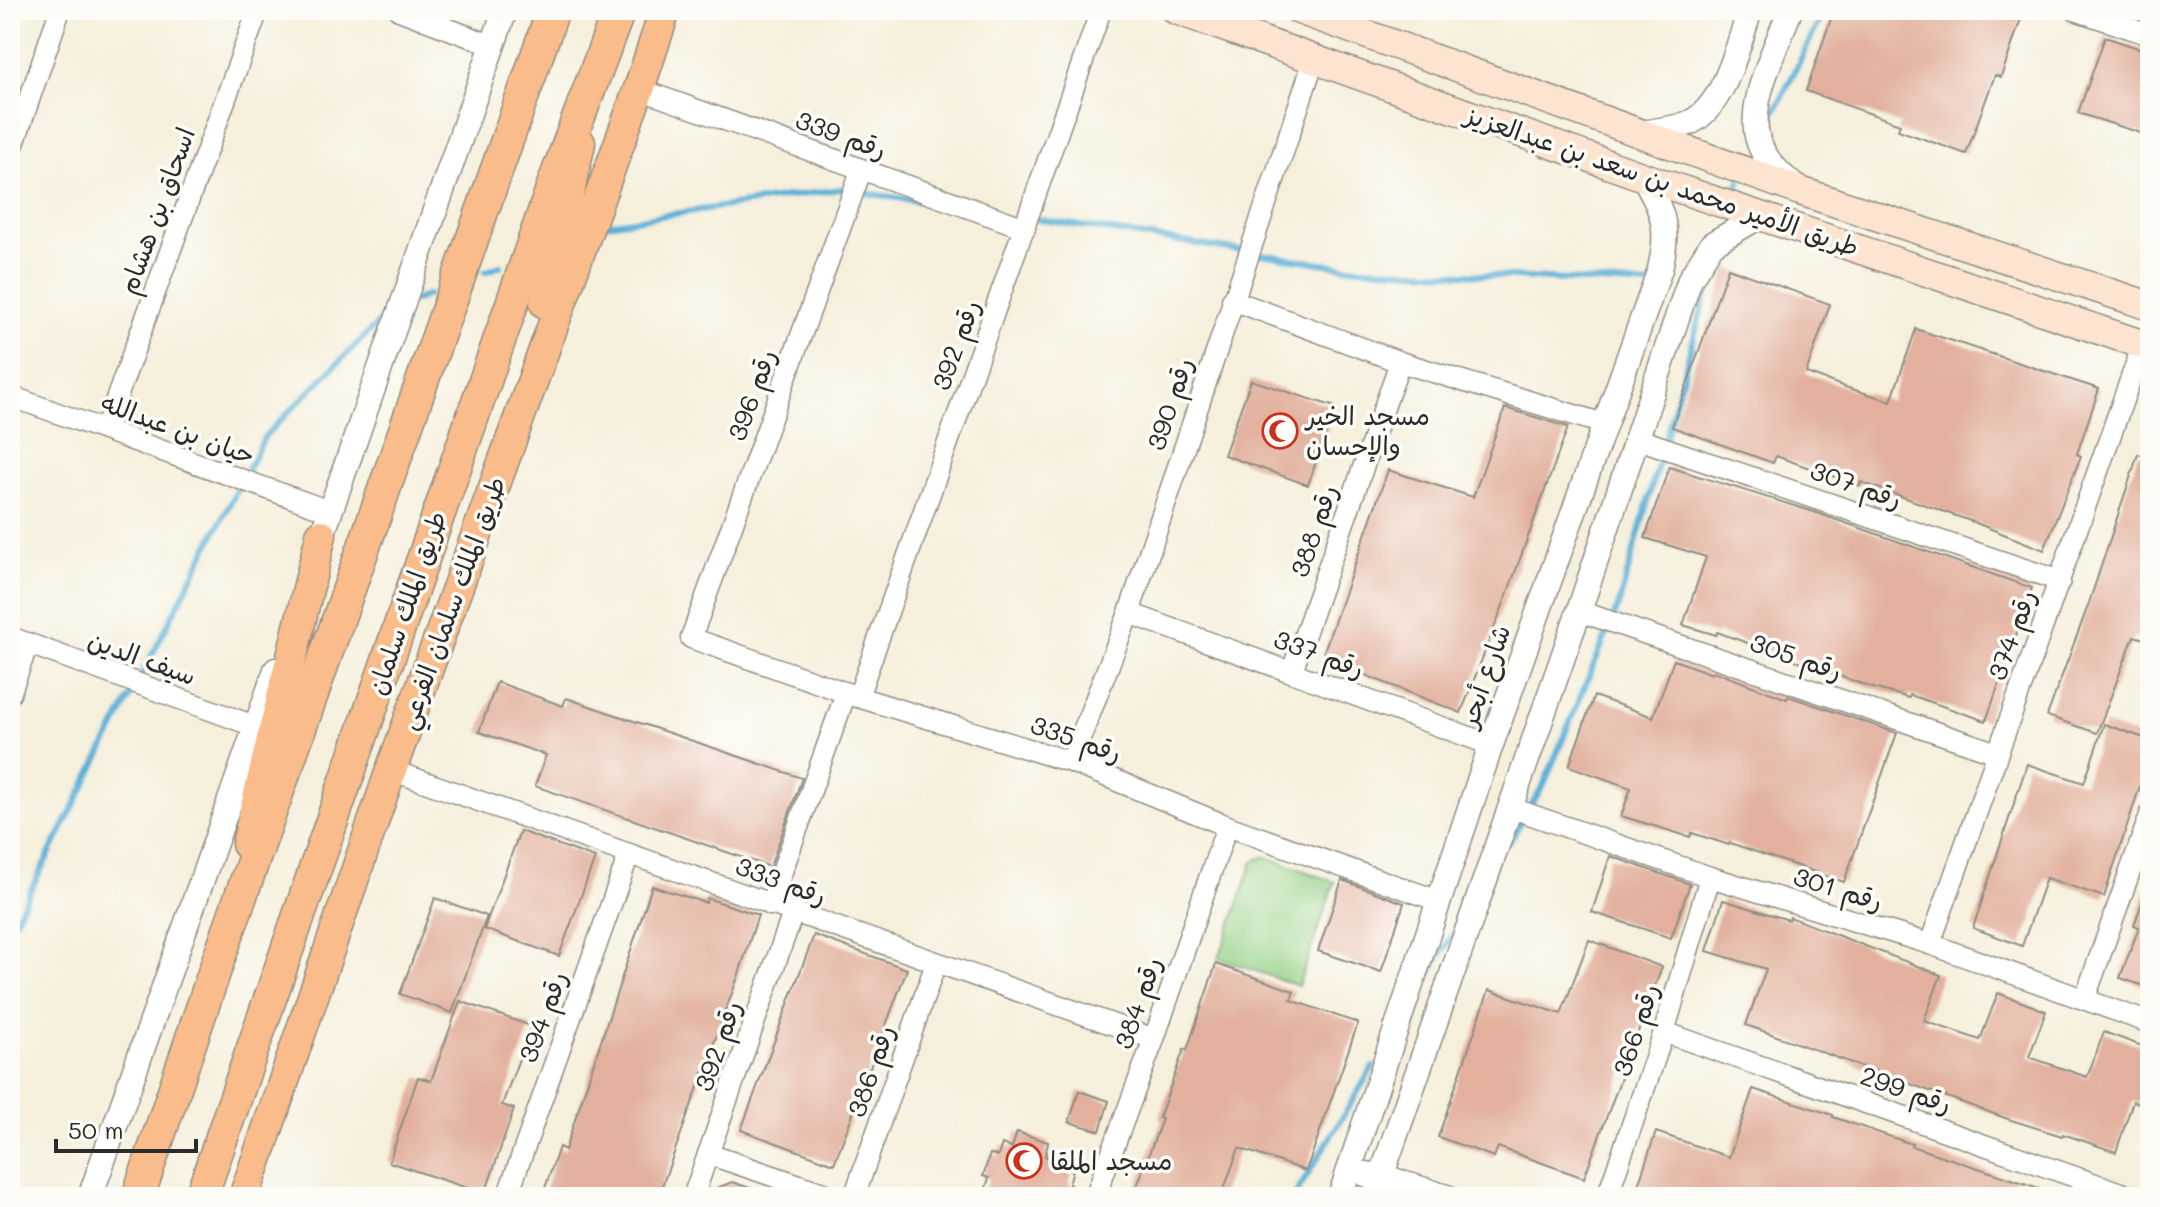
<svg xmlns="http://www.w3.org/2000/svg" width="2160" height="1207" font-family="Mali,'Playpen Sans Arabic',sans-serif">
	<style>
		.green { fill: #94d187; stroke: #607e59; stroke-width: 2 }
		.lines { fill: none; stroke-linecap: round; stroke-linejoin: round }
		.stream { stroke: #5bb0d7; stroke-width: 6 }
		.building { fill: #e2b09d }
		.minor-casing { stroke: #908d83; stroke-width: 23 }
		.tertiary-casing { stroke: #908d83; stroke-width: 27 }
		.secondary-casing { stroke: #908d83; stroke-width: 31 }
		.primary-casing { stroke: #908d83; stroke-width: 33 }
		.trunk-casing { stroke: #908d83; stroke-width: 35 }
		.minor { stroke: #fff; stroke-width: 20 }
		.tertiary { stroke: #fff; stroke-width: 24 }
		.secondary { stroke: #fde4d0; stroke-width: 28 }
		.primary { stroke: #f9bc8a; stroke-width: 30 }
		.trunk { stroke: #f9bc8a; stroke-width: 32 }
		.labels { text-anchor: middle; stroke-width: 7; stroke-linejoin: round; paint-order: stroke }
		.street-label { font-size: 26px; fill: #2b2b2b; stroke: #fdfcf7 }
		.poi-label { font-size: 26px; fill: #2b2b2b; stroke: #fdfcf7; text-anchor: start }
	</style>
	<rect width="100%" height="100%" fill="#fdfcf7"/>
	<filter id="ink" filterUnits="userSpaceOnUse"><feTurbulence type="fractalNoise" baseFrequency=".0125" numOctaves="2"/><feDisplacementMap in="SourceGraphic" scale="16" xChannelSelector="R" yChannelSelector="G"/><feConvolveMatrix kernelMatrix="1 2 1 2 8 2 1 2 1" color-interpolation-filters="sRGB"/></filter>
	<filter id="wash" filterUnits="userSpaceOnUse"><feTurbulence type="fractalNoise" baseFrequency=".006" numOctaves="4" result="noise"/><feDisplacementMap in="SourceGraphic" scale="32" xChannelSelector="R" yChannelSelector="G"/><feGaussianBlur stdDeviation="1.8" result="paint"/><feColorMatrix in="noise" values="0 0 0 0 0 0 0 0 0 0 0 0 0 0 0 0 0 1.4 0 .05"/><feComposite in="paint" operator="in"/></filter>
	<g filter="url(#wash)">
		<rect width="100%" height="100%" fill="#f5efdb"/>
		<path class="green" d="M1264,856L1335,882L1298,986L1219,958L1253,862Z"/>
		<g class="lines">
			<g class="stream">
				<path d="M1764,133L1825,10"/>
				<path d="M859,192L931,203"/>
				<path d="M1734,195L1740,181"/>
				<path d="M1029,218L1345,267L1650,285"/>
				<path d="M607,224L840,189L848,190"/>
				<path d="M485,272L500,266"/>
				<path d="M1693,290L1707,292"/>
				<path d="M413,301L428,295"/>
				<path d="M1509,842L1544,784L1618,607L1717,255"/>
				<path d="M10,930L265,436L390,311"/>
				<path d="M1422,985L1458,926"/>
				<path d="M1294,1197L1373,1067"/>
			</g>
		</g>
		<g id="blocks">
			<g class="building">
				<path d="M1834,10H2024L2001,77L1995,75L1966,154L1898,130L1900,124L1806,91Z"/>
				<path d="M2105,37L2150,52V136L2078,113Z"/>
				<path d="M1728,268L1830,304L1806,373L1845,387L1891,401L1916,329L2099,389L2077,454L2081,456L2044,550L1976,523L1861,482L1860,486L1776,456L1773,463L1672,427Z"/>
				<path d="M1251,380L1335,407L1308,485L1224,455Z"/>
				<path d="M1505,408L1568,427L1505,600L1461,713L1332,662L1324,651L1388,470L1473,497Z"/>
				<path d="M2138,454L2150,458V641L2134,636L2097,733L2047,716L2089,603Z"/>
				<path d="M1669,467L1814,512L2032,588L1986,721L1910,695L1909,698L1870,687L1717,632L1716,635L1683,625L1706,557L1645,538Z"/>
				<path d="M1674,660L1712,674L1713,671L1787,699L1788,696L1897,733L1844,882L1730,843L1729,845L1692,833L1690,837L1621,816L1631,788L1569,766L1594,696L1653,717Z"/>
				<path d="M497,682L563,706L566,698L802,778L770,867L535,786L546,755L479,732Z"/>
				<path d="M2104,724L2150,740V755L2104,897L2046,878L2022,946L1973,928L2027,764L2084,783Z"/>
				<path d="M520,831L595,858L559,956L484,929Z"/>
				<path d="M1610,856L1690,884L1671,938L1592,912Z"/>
				<path d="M1342,880L1404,903L1381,972L1318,951Z"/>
				<path d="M652,886L706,903L707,898L758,915L739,974L658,1197H542L559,1147L565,1150Z"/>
				<path d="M2148,886L2150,887V988L2120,978L2139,927L2134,925Z"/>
				<path d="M435,898L487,916L452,1013L400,994Z"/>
				<path d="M1723,900L1789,920L1790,917L1941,975L1924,1021L1980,1040L1998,993L2046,1011L2029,1057L2087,1077L2104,1032L2150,1049V1107L2133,1101L2116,1152L2063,1134L2062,1136L2008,1119L1746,1025L1766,969L1707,951Z"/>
				<path d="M814,935L907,969L834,1164L741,1130Z"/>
				<path d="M1589,940L1662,967L1584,1178L1498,1147L1494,1157L1438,1137L1489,990L1561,1014Z"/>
				<path d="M1216,964L1294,991L1291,1000L1358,1023L1306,1171L1239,1148L1221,1197H1133L1162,1119L1159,1118L1184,1049L1187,1050Z"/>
				<path d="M460,1001L531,1026L502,1105L514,1109L485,1194L389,1162L418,1077L431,1081Z"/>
				<path d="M1753,1089L1833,1115V1117L1912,1144L1911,1146L2057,1194L2056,1197H1654L1636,1191L1656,1132L1729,1157Z"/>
				<path d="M1079,1091L1109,1101L1100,1131L1069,1122Z"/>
				<path d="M1017,1132L1048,1142L1045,1156L1074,1166L1069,1184L1082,1197H983L989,1178L983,1176L990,1154L998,1156L1002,1144L1012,1148Z"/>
				<path d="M732,1182L768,1194V1197H707L709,1191Z"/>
			</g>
		</g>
	</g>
	<g filter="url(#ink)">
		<use href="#blocks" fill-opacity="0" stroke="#908d83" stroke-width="2"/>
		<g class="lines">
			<defs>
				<g id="minor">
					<path d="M399,10L491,45"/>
					<path d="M2075,10L2150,35"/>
					<path d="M639,89L1025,228"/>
					<path d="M10,155L60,10"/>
					<path d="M861,171L691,638L858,697L1071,762L1227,826L1439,901"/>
					<path d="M1232,300L1400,362L1604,424"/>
					<path d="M10,396L329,511"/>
					<path d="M105,430L258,10"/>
					<path d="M1635,438L2060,581"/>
					<path d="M1579,611L1997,753"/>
					<path d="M1129,613L1491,745"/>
					<path d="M10,637L257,727"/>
					<path d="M1292,671L1400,362"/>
					<path d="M10,694L28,644"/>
					<path d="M858,697L1101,10"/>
					<path d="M1071,762L1129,613L1314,60"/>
					<path d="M391,770L1154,1039"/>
					<path d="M1509,807L1710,877L1930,944L2150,1023"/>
					<path d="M770,905L846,693"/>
					<path d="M1930,944L2143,344"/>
					<path d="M2085,998L2150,815"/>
					<path d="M1664,1032L2132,1197"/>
					<path d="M708,1154L835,1197"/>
					<path d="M507,1197L629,854"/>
					<path d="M693,1197L793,913"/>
					<path d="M854,1197L936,963"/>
					<path d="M1095,1197L1154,1039L1227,826"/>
					<path d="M1607,1197L1664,1032L1710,877"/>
				</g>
				<g id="tertiary">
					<path d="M1790,10C1777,47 1745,105 1759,143C1766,162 1781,175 1795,187"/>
					<path d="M1642,133C1657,130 1677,129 1691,122C1725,105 1738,45 1750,10"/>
					<path d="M316,552L505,10"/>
					<path d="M1365,1174L1381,1176L1447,1197"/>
					<path d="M90,1197L276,670"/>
					<path d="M1340,1197L1491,745L1660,269C1670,227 1663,214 1644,177"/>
					<path d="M1374,1197L1579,611L1690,279L1712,244L1760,216"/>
				</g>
				<g id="secondary">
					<path d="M1176,10L1644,177L2150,347"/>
					<path d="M1299,10L1800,191L2150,306"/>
				</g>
				<g id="primary">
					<path d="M545,303L580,143"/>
					<path d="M247,844L321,535"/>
					<path d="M244,1197L391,770L639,89L665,10"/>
				</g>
				<g id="trunk">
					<path d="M138,1197L219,958L553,10"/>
					<path d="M201,1197L554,183L619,10"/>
				</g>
			</defs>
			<use href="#minor" class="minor-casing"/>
			<use href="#tertiary" class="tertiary-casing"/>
			<use href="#secondary" class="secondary-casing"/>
			<use href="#primary" class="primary-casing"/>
			<use href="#trunk" class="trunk-casing"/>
			<use href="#minor" class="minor"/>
			<use href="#tertiary" class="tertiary"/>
			<use href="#secondary" class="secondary"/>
			<use href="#primary" class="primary"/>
			<use href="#trunk" class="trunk"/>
		</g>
	</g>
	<defs>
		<symbol id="mosque-ring" viewBox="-11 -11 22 22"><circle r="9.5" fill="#fdfcf7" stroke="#c8321e" stroke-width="1.5"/><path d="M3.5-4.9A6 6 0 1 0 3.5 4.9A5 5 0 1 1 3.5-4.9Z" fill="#c8321e"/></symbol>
	</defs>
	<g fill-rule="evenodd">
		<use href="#mosque-ring" x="1260" y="411" width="40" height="40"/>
		<use href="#mosque-ring" x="1004" y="1141" width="40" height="40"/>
	</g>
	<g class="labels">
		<g class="street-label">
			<text transform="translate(841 135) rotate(20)" y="9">رقم 339</text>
			<text transform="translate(1662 181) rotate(19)" y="9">طريق الأمير محمد بن سعد بن عبدالعزيز</text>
			<text transform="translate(157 211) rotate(-70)" y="9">اسحاق بن هشام</text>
			<text transform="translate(956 345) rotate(-70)" y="9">رقم 392</text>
			<text transform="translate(752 395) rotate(-70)" y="9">رقم 396</text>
			<text transform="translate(1170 404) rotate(-72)" y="9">رقم 390</text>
			<text transform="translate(178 429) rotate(20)" y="9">حيان بن عبدالله</text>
			<text transform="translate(1856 485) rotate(19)" y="9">رقم 307</text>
			<text transform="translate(1314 531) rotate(-71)" y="9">رقم 388</text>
			<text transform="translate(407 603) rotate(-71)" y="9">طريق الملك سلمان</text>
			<text transform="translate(452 603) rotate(-70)" y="9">طريق الملك سلمان الفرعي</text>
			<text transform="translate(2012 635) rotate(-70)" y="9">رقم 374</text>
			<text transform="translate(1319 654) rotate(20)" y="9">رقم 337</text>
			<text transform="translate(1796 657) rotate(19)" y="9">رقم 305</text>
			<text transform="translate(142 658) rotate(20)" y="9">سيف الدين</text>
			<text transform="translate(1485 676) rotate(-71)" y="9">شارع أبحر</text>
			<text transform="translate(1076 739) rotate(19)" y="9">رقم 335</text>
			<text transform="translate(781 881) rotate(20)" y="9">رقم 333</text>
			<text transform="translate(1838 889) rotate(17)" y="9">رقم 301</text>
			<text transform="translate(1138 1003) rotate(-71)" y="9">رقم 384</text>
			<text transform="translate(543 1017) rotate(-70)" y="9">رقم 394</text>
			<text transform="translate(1636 1030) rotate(-72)" y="9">رقم 366</text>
			<text transform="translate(718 1046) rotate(-71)" y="9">رقم 392</text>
			<text transform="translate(871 1071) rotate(-71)" y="9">رقم 386</text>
			<text transform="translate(1906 1090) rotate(19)" y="9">رقم 299</text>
		</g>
		<g class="poi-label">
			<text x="1306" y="425">مسجد الخير<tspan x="1306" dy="30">والإحسان</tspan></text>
			<text x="1050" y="1170">مسجد الملقا</text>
		</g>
	</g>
	<rect width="2160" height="1207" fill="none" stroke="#fdfcf7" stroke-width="40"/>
	<path d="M56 1139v12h140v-12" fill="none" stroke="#2b2b2b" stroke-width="4"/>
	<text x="68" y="1139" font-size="24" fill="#2b2b2b" stroke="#fdfcf7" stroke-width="6" paint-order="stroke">50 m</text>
</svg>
